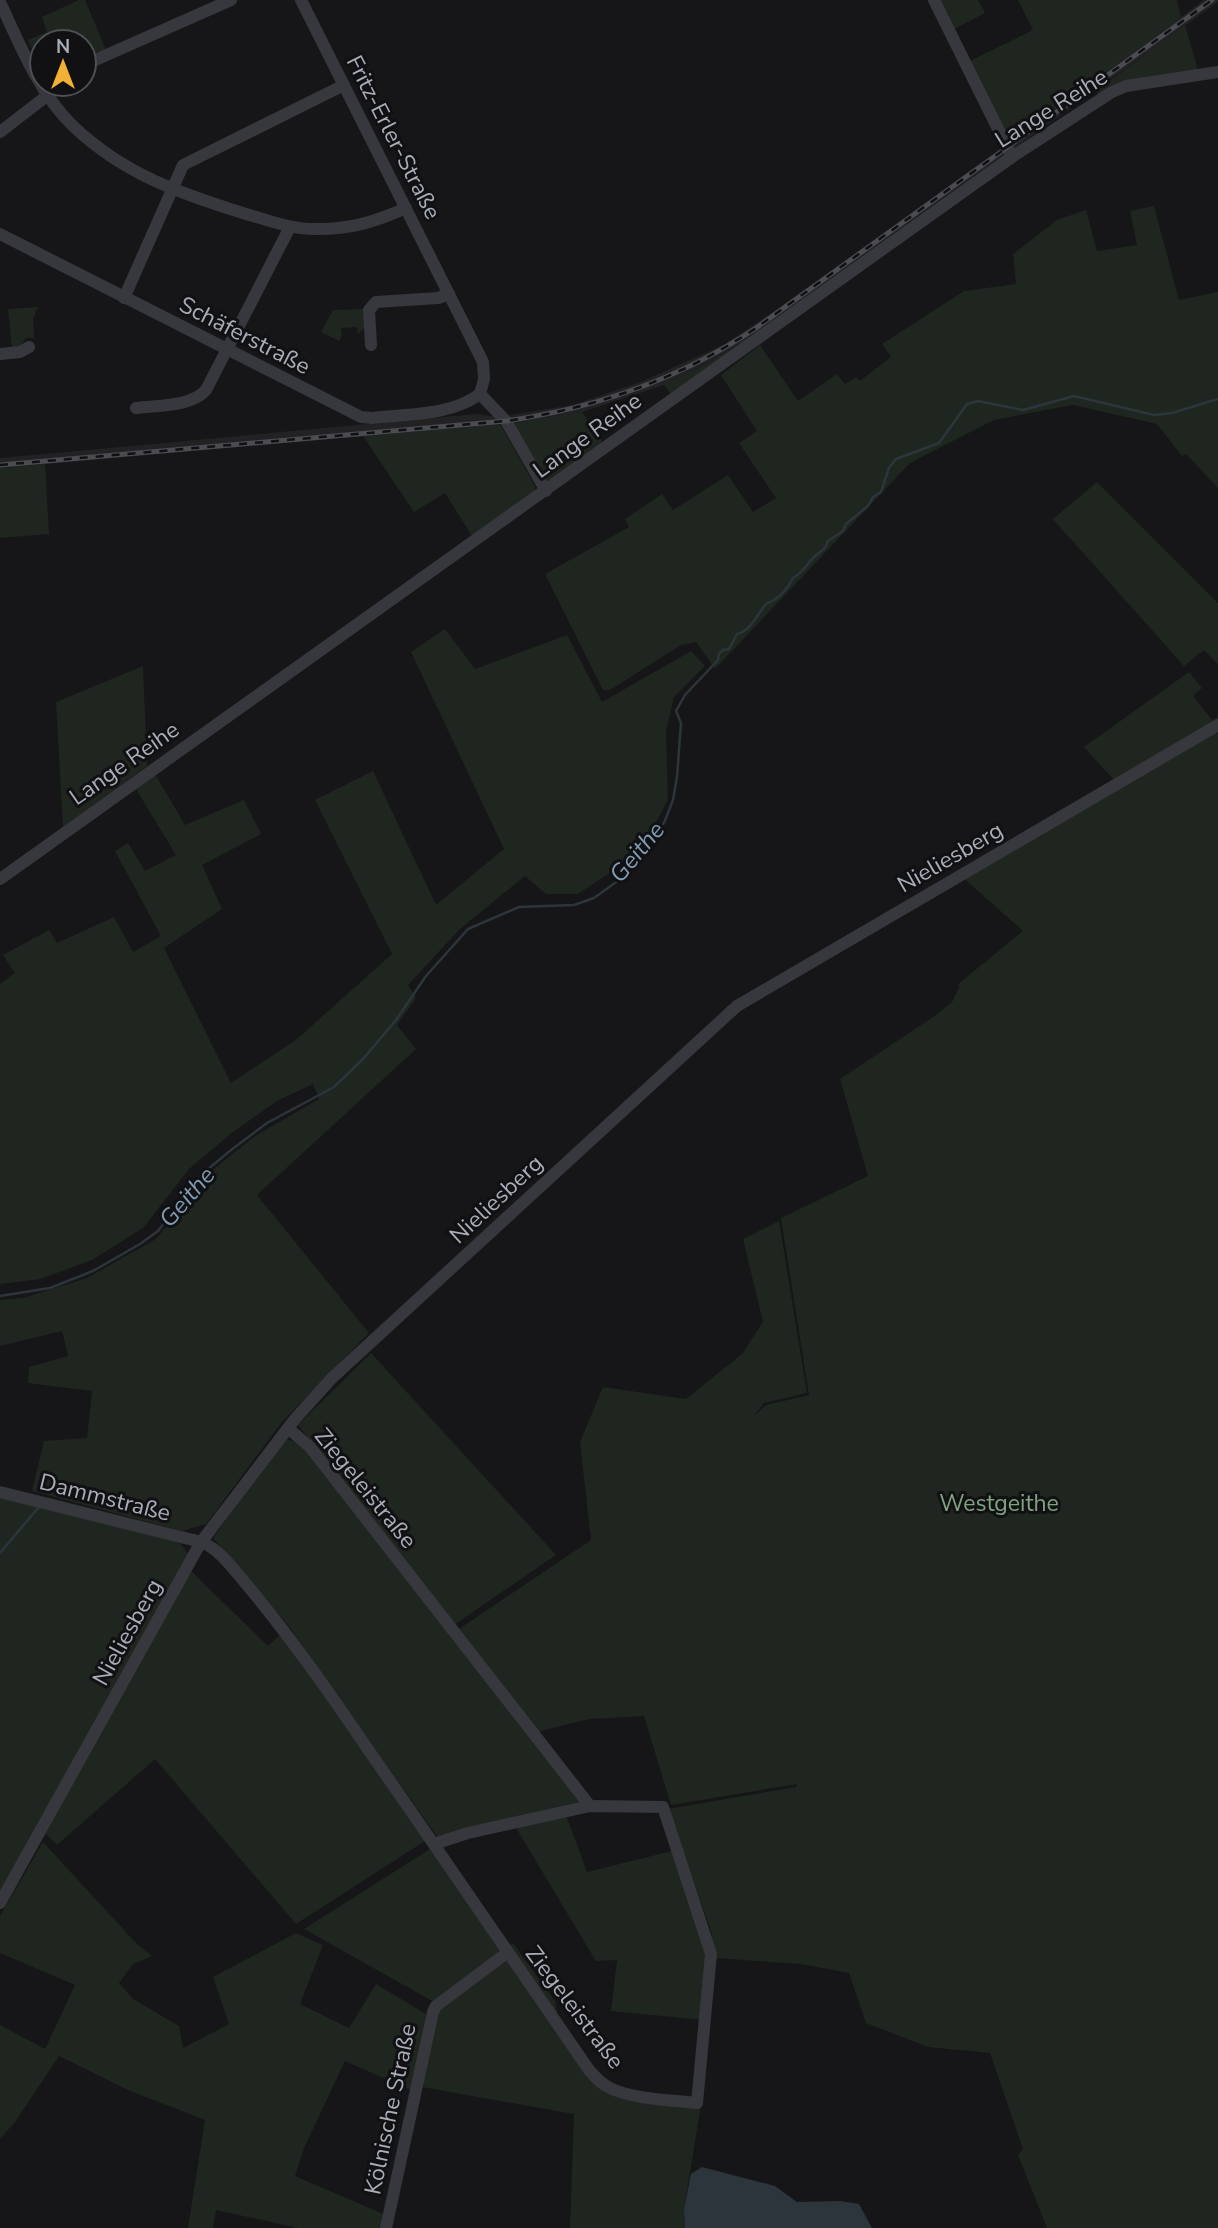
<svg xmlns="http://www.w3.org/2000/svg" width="1218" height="2228" font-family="'Nunito Sans',sans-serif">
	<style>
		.built { fill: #222225 }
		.green { fill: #1e261f }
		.water { fill: #2c353c }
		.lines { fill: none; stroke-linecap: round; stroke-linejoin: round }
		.stream { stroke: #2c353c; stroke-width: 2.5 }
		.minor { stroke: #37383d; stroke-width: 12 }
		.rail-casing { stroke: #4a4c52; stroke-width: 5 }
		.rail { stroke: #111113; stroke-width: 2.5; stroke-dasharray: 8; stroke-linecap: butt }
		.labels { text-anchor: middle; stroke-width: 6; stroke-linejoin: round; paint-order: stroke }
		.street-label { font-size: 23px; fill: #a8adb8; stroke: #111113 }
		.park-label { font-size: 23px; fill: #7fa381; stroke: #111113 }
		.water-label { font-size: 24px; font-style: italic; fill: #7f9bb3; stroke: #111113 }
	</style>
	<rect width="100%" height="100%" fill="#161618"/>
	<g class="built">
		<path d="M1204,0H1218V2L760,332L681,378L664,385L582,412L513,423L510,415L573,405L643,381L723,345L775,311L1003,149Z"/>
		<path d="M477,414L497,417L500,424L0,468V458Z"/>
	</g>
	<g class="green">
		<path d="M79,0H85L106,50L84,60V42H42V71L28,40L47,32L42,17Z"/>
		<path d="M940,0H978L985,13L954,29Z"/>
		<path d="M1018,0H1177L1181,18L1008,144L970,61L1033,30Z"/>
		<path d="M1185,25L1198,70L1098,95L1096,91Z"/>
		<path d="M1154,206L1179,300L1218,292V488L1186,454L1182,456L1157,424L1073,405L994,420L910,463L715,669L696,642L681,645L610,690H603L545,574L629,527L625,519L662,494L673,510L728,475L753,512L776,498L739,443L757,431L721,375L760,345L798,401L837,374L845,384L856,377L860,381L891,357L882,344L964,291L1016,284L1013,254L1057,220L1086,210L1097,251L1137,245L1130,211Z"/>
		<path d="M38,307L33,319L34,338H26L19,347L12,348L8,309Z"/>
		<path d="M366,309L367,324L358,335L357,327L341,328L342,336L339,341L321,332L333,310Z"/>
		<path d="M760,332L672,395L664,385L697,369Z"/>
		<path d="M582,412L604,444L551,481L547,480L513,423Z"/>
		<path d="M500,424L535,486L534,492L472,536L445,493L414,512L363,436Z"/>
		<path d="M45,464L49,534L0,538V468Z"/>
		<path d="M1097,482L1218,603V664L1204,650L1184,666L1053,519Z"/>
		<path d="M445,629L475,669L567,635L602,702L691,651L705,666L674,697L666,731L668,800L649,835L617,868L578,894H546L525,876L460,929L408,985L416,998L397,1025L416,1049L257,1195L369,1333L282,1422L206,1524L182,1531L32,1491L44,1441L87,1438L92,1391L28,1383L29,1367L68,1356L62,1331L0,1346V1300L23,1298L87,1278L156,1239L210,1172L255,1136L319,1099L313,1084L277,1101L233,1132L189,1169L143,1228L92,1260L40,1279L0,1284V984L15,973L3,955L49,930L57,943L114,917L133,952L161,936L115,851L128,843L145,871L176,855L136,789L155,774L185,825L244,800L261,834L202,865L222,909L164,948L231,1083L297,1039L392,954L315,800L373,771L436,905L504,849L411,652Z"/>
		<path d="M143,666L147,766L63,827L56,702Z"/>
		<path d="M1189,672L1202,688L1193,696L1212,720L1218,717V2228H1047L1018,2155L1023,2149L990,2053L928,2047L866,2023L849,1973L801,1964L715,1958L711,1931L668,1809L796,1787L797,1784L671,1805L644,1716L589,1719L537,1732L459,1629L591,1540L580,1442L603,1387L686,1399L742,1354L763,1322L743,1239L779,1221L807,1393L764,1403L753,1417L766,1405L809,1395L781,1218L868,1176L840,1079L936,1015L952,1002L959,988L958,985L963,980L1023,931L960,875L1114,780L1084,747Z"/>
		<path d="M371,1353L556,1555L454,1625L298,1425Z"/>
		<path d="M286,1439L302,1444L583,1804L438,1838L288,1625L213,1538L277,1447Z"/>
		<path d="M0,1496L179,1542L188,1554L190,1570L268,1646L281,1634L425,1841L296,1924L155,1759L57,1845L45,1833L0,1901Z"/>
		<path d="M566,1815L587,1872L672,1851L709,1957L704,2020L611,2011L617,1960L596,1961L515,1826Z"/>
		<path d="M43,1842L136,1943L152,1956L133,1964L119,1983L133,1999L179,2026L183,2048L229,2024L213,1977L296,1933L323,1945L300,2004L349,2028L376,1984L426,2014L413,2091L345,2061L304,2148L295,2176L388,2216L385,2228H298L216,2210L213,2228H188L205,2120L128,2090L59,2056L15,2122L0,2139V2025L45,2049L75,1985L0,1953V1916Z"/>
		<path d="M430,1849L502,1951L513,1943L555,2001L558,2020L602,2086L701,2105L684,2209L685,2228H570L574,2114L422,2087L434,2002L304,1929Z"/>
	</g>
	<path class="water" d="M702,2167L775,2186L797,2202L840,2201L859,2204L872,2228H685L684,2209L691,2174Z"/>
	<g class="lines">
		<g class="stream">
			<path d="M0,1296L50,1288L93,1271L140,1244L158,1231L201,1175L231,1150L267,1123L334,1087L363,1059L396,1020L426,976L468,929L519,907L574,905L594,898L619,880L664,823L673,800L677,777L681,723L676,711L685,695L718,660L719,654L723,650L729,649L737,634C752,630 757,614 767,603C777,601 789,587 793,578C803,573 806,565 813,558C820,551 825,551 828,541L843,531L846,524L868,506L873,497L881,492L889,468L896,459L939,443L967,404L978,401L1023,410L1074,396L1154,415L1172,413L1218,399"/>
			<path d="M0,1553L38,1508"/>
		</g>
		<g class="minor">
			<path d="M301,0L483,362L484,379L480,394L506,421L546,491"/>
			<path d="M934,0L1012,157"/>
			<path d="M0,2C19,43 39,93 72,125C124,175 180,193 246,214C268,220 290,229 314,229C348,230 375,222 406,208"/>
			<path d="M84,65L231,0"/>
			<path d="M0,132L48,95"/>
			<path d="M0,234L361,417L372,418C408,414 450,416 480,394"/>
			<path d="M124,298L183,165L344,85"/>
			<path d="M371,345L369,310L376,302L438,298L449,294"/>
			<path d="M0,354L20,352L29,347"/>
			<path d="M136,408C158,405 191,407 206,390L290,227"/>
			<path d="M0,879L1012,157L1112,92L1126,86L1218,72"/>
			<path d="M289,1429L310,1447L590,1806"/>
			<path d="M0,1492L201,1542C221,1550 233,1569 247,1585C289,1635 326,1688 363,1742C439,1851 514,1961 589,2070C595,2077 601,2084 610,2088C632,2099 671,2100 697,2103L711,1954L663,1807L590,1806L468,1833L434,1844"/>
			<path d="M0,1903L201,1542L295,1419L332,1378L737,1006L1218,725"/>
			<path d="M386,2228L433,2012L436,2006L508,1952"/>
		</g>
		<defs>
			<path id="rail" d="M0,465L506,421C596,408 680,379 756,328L1212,0"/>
		</defs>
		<use href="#rail" class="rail-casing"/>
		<use href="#rail" class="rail"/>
	</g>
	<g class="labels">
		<g class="street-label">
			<text transform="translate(1051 108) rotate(-32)" y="8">Lange Reihe</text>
			<text transform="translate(394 137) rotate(63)" y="8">Fritz-Erler-Straße</text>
			<text transform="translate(245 335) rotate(27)" y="8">Schäferstraße</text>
			<text transform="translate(587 435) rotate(-36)" y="8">Lange Reihe</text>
			<text transform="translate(124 763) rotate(-35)" y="8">Lange Reihe</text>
			<text transform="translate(950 857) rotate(-30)" y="8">Nieliesberg</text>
			<text transform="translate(496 1199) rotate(-43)" y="8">Nieliesberg</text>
			<text transform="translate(366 1488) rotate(51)" y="8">Ziegeleistraße</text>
			<text transform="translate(105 1497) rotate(14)" y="8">Dammstraße</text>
			<text transform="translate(127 1632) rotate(-61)" y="8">Nieliesberg</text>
			<text transform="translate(575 2007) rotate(53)" y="8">Ziegeleistraße</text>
			<text transform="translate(390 2109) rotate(-78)" y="8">Kölnische Straße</text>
		</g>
		<g class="park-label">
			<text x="999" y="1511">Westgeithe</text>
		</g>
		<g class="water-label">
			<text transform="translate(637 852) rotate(-50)" y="8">Geithe</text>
			<text transform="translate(187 1197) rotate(-49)" y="8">Geithe</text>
		</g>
	</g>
	<g transform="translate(63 63)"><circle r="33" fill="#111113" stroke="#4d4f55" stroke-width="2"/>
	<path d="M0-5L12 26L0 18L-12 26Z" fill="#f2b134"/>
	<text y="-10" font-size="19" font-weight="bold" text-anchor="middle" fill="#a8adb8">N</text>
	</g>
</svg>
